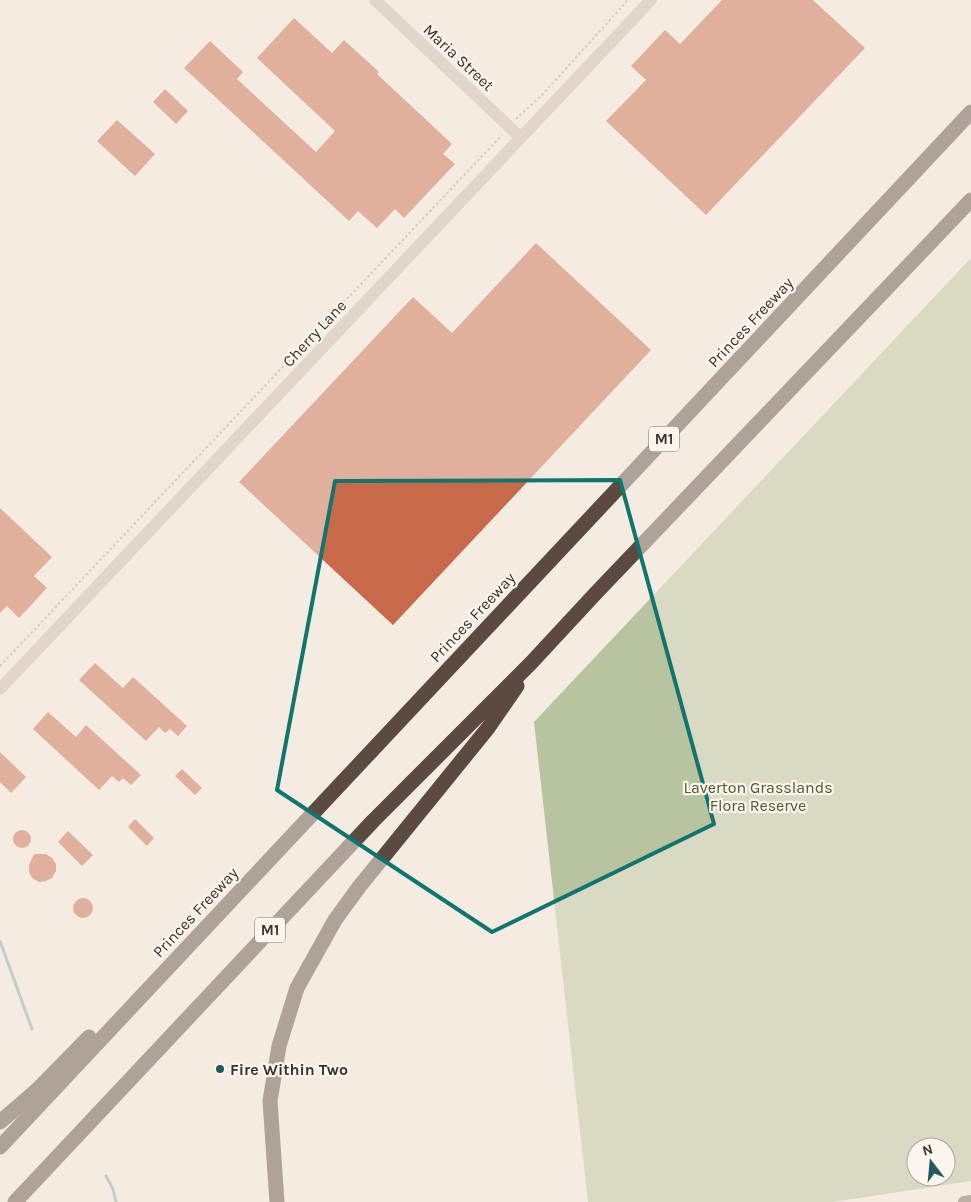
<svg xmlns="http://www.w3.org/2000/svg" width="971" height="1202" font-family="Karla,sans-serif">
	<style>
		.green { fill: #b8c4a0; fill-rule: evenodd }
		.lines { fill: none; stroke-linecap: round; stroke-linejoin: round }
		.stream { stroke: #7fb0b2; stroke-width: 3 }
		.building { fill: #c8694b }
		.path { stroke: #b9a596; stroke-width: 2; stroke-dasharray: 2.5 2.5; stroke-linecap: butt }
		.minor { stroke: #cdbbac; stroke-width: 12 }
		.major { stroke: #7d675c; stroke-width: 12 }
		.highway { stroke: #5c4a42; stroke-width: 15 }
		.marked { fill: none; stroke: #0f766e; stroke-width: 4; stroke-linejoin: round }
		.poi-dot { fill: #1f5a5e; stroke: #fbf5ee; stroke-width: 2 }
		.labels { text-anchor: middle; stroke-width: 4.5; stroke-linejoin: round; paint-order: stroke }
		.shield { fill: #fbf5ee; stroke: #756b66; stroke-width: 1 }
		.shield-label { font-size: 15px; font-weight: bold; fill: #3b302b }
		.street-label { font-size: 16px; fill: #3b302b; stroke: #fbf5ee }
		.park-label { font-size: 16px; fill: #4a5a2e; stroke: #fbf5ee }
		.poi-label { font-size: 16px; font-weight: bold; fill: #3b302b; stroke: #fbf5ee; text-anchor: start }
	</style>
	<rect width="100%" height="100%" fill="#f4ebe1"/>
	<path class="green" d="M971,258V1181L833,1202H588L534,722ZM916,1147H946V1177H916Z"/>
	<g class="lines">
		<g class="stream">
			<path d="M0,941L32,1029"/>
			<path d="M106,1176L113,1189L116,1202"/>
		</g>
	</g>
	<g class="building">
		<path d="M722,0H813L865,48L706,215L606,121L646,80L631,66L665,30L680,44Z"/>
		<path d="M294,18L332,53L344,40L379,72L377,74L452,144L443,154L455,164L404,218L395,209L377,228L358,211L349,221L184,68L210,41L243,72L237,79L316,152L335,131L257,58Z"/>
		<path d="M165,89L188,111L176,124L153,102Z"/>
		<path d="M117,120L155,154L135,176L97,141Z"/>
		<path d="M536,243L651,350L393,625L239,482L413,297L452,333Z"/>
		<path d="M0,508L52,557L34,576L47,588L19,618L7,606L0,613Z"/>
		<path d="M95,663L123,688L133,677L187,726L178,736L170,729L165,733L159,727L146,741L79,680Z"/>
		<path d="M48,712L76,737L86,725L141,775L131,785L123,778L119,782L112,776L99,790L33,729Z"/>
		<path d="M0,752L26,777L11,793L0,782Z"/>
		<path d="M182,769L202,788L195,795L175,776Z"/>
		<path d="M135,819L154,838L147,846L128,827Z"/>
		<circle cx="22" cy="839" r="9"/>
		<path d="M68,831L93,855L82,866L58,842Z"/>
		<path d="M34,854H46L52,858L56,864V871L52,878L46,881L39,882L32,878L29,872V865Z"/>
		<circle cx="83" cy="908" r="10"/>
	</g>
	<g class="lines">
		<g class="path">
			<path d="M516,119L542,95L628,0"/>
			<path d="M0,666L502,135"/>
		</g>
		<g class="minor">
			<path d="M375,0L521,138"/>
			<path d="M0,689L651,0"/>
		</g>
		<path class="major" d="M964,1202L971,1201"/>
		<g class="highway">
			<path d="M0,1122L37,1090L89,1037"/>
			<path d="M0,1147L971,112"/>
			<path d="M15,1202L373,821L531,663L595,594L971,200"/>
			<path d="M277,1202L270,1101L279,1046L297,988L335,920L359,887L488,728L517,686"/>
		</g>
	</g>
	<path d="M0 0H971V1202H0ZM620,480L714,824L492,932L277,790L335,481Z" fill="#f4ebe1" fill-opacity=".55" fill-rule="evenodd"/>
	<path class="marked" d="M620,480L714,824L492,932L277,790L335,481Z"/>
	<circle class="poi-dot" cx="220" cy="1069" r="5"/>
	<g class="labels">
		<g class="shield">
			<rect x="649" y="426.5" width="30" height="25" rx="4"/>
			<rect x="255" y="917.5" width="30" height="25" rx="4"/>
		</g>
		<g class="shield-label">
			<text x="664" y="444">M1</text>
			<text x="270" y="935">M1</text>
		</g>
		<g class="street-label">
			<text transform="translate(459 57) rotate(43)" y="6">Maria Street</text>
			<text transform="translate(750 322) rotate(-47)" y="6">Princes Freeway</text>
			<text transform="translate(314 333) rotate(-47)" y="6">Cherry Lane</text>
			<text transform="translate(472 617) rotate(-47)" y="6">Princes Freeway</text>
			<text transform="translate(195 912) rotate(-47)" y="6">Princes Freeway</text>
		</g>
		<g class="park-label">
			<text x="758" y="793">Laverton Grasslands<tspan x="758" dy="18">Flora Reserve</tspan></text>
		</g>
		<g class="poi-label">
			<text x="230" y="1075">Fire Within Two</text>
		</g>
	</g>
	<g transform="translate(931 1162) rotate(344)"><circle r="24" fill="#fbf5ee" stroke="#aea6a0"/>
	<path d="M0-4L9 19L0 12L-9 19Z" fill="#1f5a5e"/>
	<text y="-8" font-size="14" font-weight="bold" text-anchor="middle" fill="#3b302b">N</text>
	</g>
</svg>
